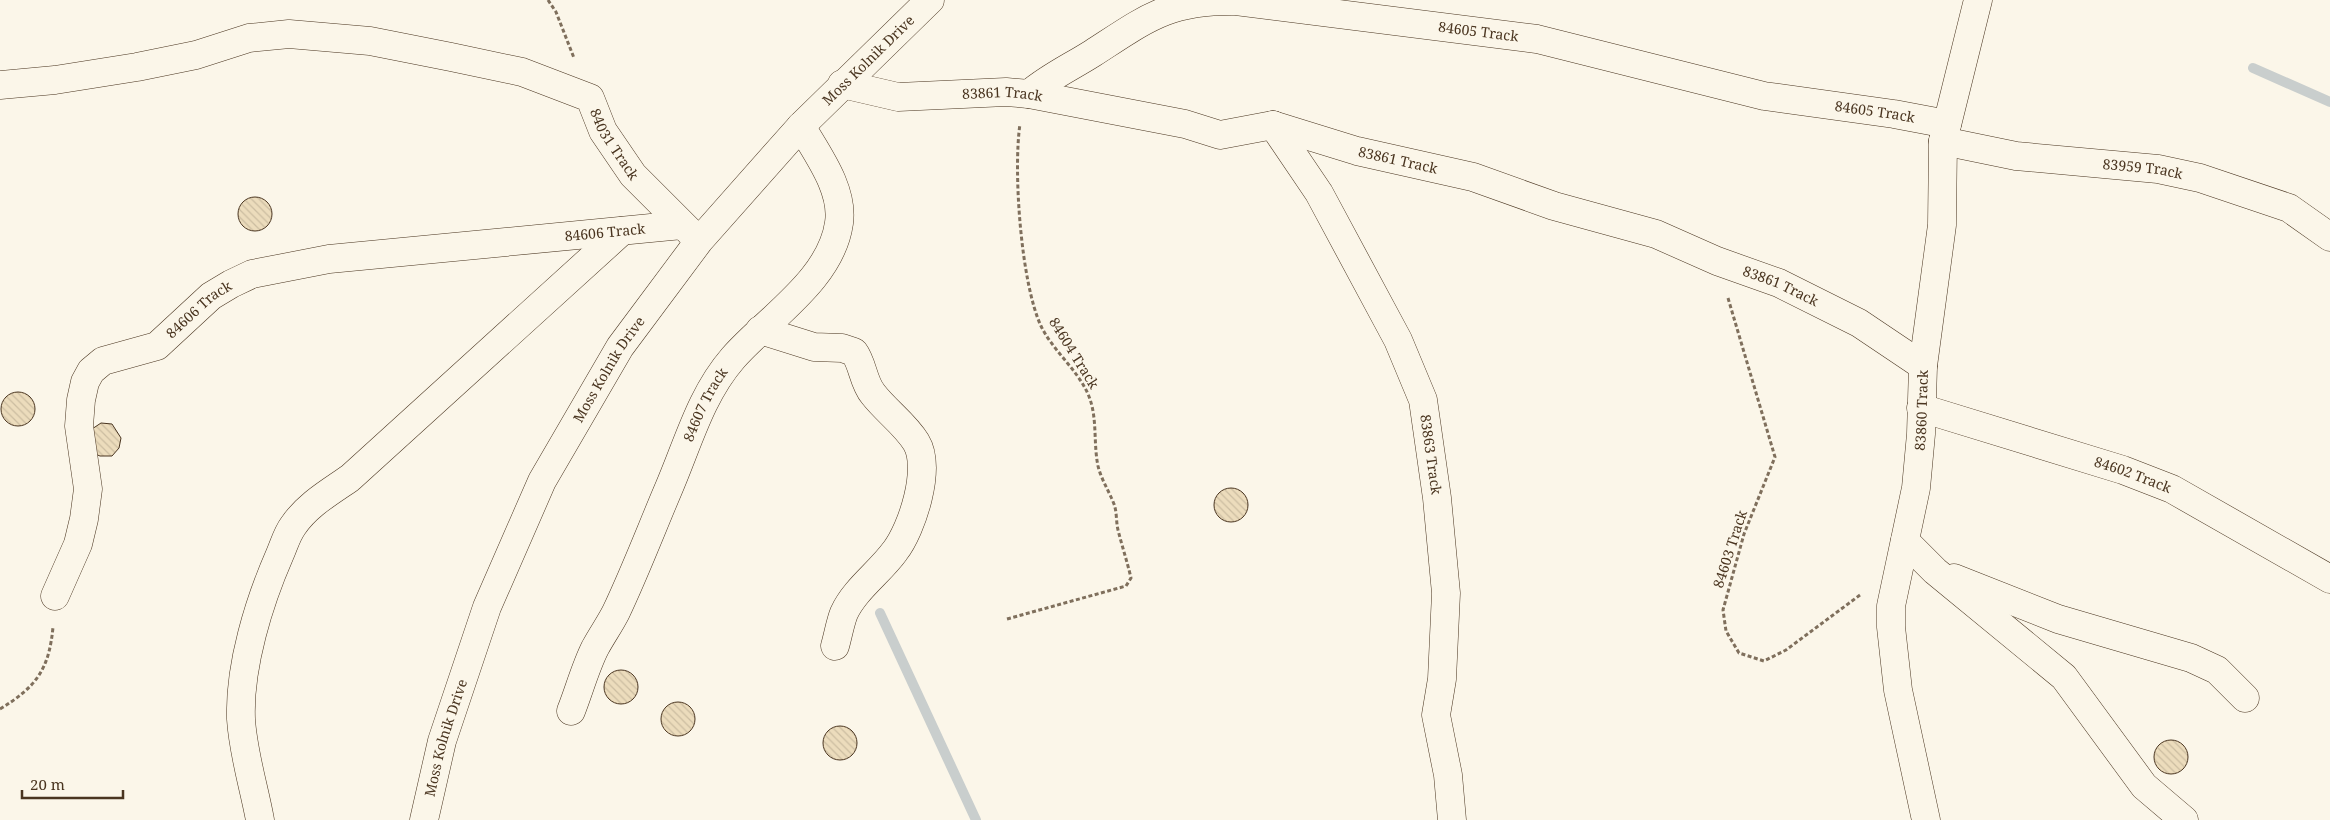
<svg xmlns="http://www.w3.org/2000/svg" width="2330" height="820" font-family="'Noto Serif',serif">
	<style>
		.lines { fill: none; stroke-linecap: round; stroke-linejoin: round }
		.stream { stroke: #c9cecd; stroke-width: 10 }
		.building { fill: url(#building-back-hatch); stroke: #4a3520 }
		.minor-casing { stroke: #4a3520; stroke-width: 29 }
		.major-casing { stroke: #4a3520; stroke-width: 29 }
		.path { stroke: #7f6f5c; stroke-width: 3; stroke-dasharray: 4 2.5; stroke-linecap: butt }
		.minor { stroke: #fbf6e9; stroke-width: 28 }
		.major { stroke: #fbf6e9; stroke-width: 28 }
		.labels { text-anchor: middle; stroke-width: 4; stroke-linejoin: round; paint-order: stroke }
		.street-label { font-size: 14px; fill: #4a3520; stroke: #fbf6e9 }
	</style>
	<defs>
		<pattern id="building-back-hatch" width="6" height="6" patternUnits="userSpaceOnUse" patternTransform="scale(1.25)"><rect width="6" height="6" fill="#ecdcbc"/><path d="M-1 5l2 2M0 0l6 6M5-1l2 2" fill="none" stroke="#ccbda1"/></pattern>
	</defs>
	<rect width="100%" height="100%" fill="#fbf6e9"/>
	<g class="lines">
		<g class="stream">
			<path d="M2253,68L2330,102"/>
			<path d="M880,613L976,820"/>
		</g>
	</g>
	<g class="building">
		<circle cx="255" cy="214" r="17"/>
		<circle cx="18" cy="409" r="17"/>
		<path d="M101,423L112,424L121,438L119,448L112,456H100L95,454L92,429Z"/>
		<circle cx="1231" cy="505" r="17"/>
		<circle cx="621" cy="687" r="17"/>
		<circle cx="678" cy="719" r="17"/>
		<circle cx="840" cy="743" r="17"/>
		<circle cx="2171" cy="757" r="17"/>
	</g>
	<g class="lines">
		<defs>
			<g id="minor">
				<path id="s1" d="M842,84L898,97L1006,92L1029,94L1185,124L1220,135L1273,125L1357,151L1473,177L1554,206L1656,234L1717,261L1779,283L1859,323L1923,366"/>
				<path id="s2" d="M0,85L55,80L137,67L196,55L249,38L289,34L370,41L451,57L522,72L590,98L603,131L633,175L691,233"/>
				<path id="s3" d="M1029,94C1049,77 1071,67 1093,53C1147,18 1168,0 1236,1L1537,39L1764,96L1894,114L1947,124"/>
				<path id="s4" d="M1273,125L1319,193L1398,340L1423,400L1437,498L1446,593L1442,679L1436,715L1448,775L1452,820"/>
				<path id="s5" d="M1943,141L2016,156L2158,169L2200,178L2289,208L2330,237"/>
				<path d="M760,330L814,347L842,348L854,352C863,364 863,382 873,394C886,411 905,424 916,442C932,468 912,529 895,551C880,572 855,589 844,613C840,623 838,636 835,646"/>
				<path id="s6" d="M1921,408L2123,470L2172,489L2330,579"/>
				<path d="M1905,541L1935,571L2064,677L2144,786L2184,820"/>
				<path d="M1954,578L2058,619L2191,658L2217,670L2245,698"/>
				<path id="s7" d="M55,596L78,544L84,519L88,489L79,426L81,400L85,382L91,371L103,361L157,346L211,296L231,284L252,274L329,259L682,225"/>
				<path id="s8" d="M571,711C579,691 585,668 595,648C602,635 610,624 616,612C635,572 651,530 668,490C688,444 700,396 733,358C768,318 831,280 839,223C844,189 817,154 801,126"/>
				<path d="M260,820C254,787 243,753 241,719C239,666 259,602 280,554C284,545 287,534 293,526C307,505 330,492 350,478L622,231"/>
				<path id="s9" d="M1926,820L1898,690L1891,627V606L1916,488L1921,434L1923,366L1942,225L1943,141L1978,0"/>
			</g>
			<g id="major">
				<path id="s10" d="M424,820L442,741L487,607L542,481L620,347L699,241L801,126L930,0"/>
			</g>
		</defs>
		<use href="#minor" class="minor-casing"/>
		<use href="#major" class="major-casing"/>
		<g class="path">
			<path d="M548,0L556,12L574,58"/>
			<path d="M1728,298L1775,457L1744,534L1723,610L1726,631L1739,653L1764,661L1786,650L1860,595"/>
			<path d="M1007,619L1126,586L1131,578C1127,561 1122,546 1118,530C1116,522 1117,512 1114,504C1109,491 1101,479 1098,466C1093,442 1098,417 1088,394C1077,369 1053,351 1041,326C1021,283 1013,171 1020,124"/>
			<path d="M0,709C36,687 49,670 53,627"/>
		</g>
		<use href="#minor" class="minor"/>
		<use href="#major" class="major"/>
	</g>
	<g class="labels">
		<g class="street-label">
			<text dy="5" stroke="none"><textPath href="#s3" startOffset="476">84605 Track</textPath></text>
			<text dy="5" stroke="none"><textPath href="#s10" startOffset="895">Moss Kolnik Drive</textPath></text>
			<text dy="5" stroke="none"><textPath href="#s1" startOffset="162">83861 Track</textPath></text>
			<text dy="5" stroke="none"><textPath href="#s3" startOffset="881">84605 Track</textPath></text>
			<text dy="5" stroke="none"><textPath href="#s2" startOffset="656">84031 Track</textPath></text>
			<text dy="5" stroke="none"><textPath href="#s1" startOffset="568">83861 Track</textPath></text>
			<text dy="5" stroke="none"><textPath href="#s5" startOffset="202">83959 Track</textPath></text>
			<text dy="5" stroke="none"><textPath href="#s7" startOffset="781">84606 Track</textPath></text>
			<text dy="5" stroke="none"><textPath href="#s1" startOffset="972">83861 Track</textPath></text>
			<text dy="5" stroke="none"><textPath href="#s7" startOffset="361">84606 Track</textPath></text>
			<text transform="translate(1074 353) rotate(58)" y="5">84604 Track</text>
			<text dy="5" stroke="none"><textPath href="#s10" startOffset="490">Moss Kolnik Drive</textPath></text>
			<text dy="5" stroke="none"><textPath href="#s8" startOffset="335">84607 Track</textPath></text>
			<text dy="5" stroke="none"><textPath href="#s9" startOffset="416">83860 Track</textPath></text>
			<text dy="5" stroke="none"><textPath href="#s4" startOffset="369">83863 Track</textPath></text>
			<text dy="5" stroke="none"><textPath href="#s6" startOffset="222">84602 Track</textPath></text>
			<text transform="translate(1730 549) rotate(-72)" y="5">84603 Track</text>
			<text dy="5" stroke="none"><textPath href="#s10" startOffset="85">Moss Kolnik Drive</textPath></text>
		</g>
	</g>
	<path d="M22 790v8h101v-8" fill="none" stroke="#4a3520" stroke-width="2.5"/>
	<text x="30" y="790" font-size="15" fill="#4a3520" stroke="#fbf6e9" stroke-width="4" paint-order="stroke">20 m</text>
</svg>
